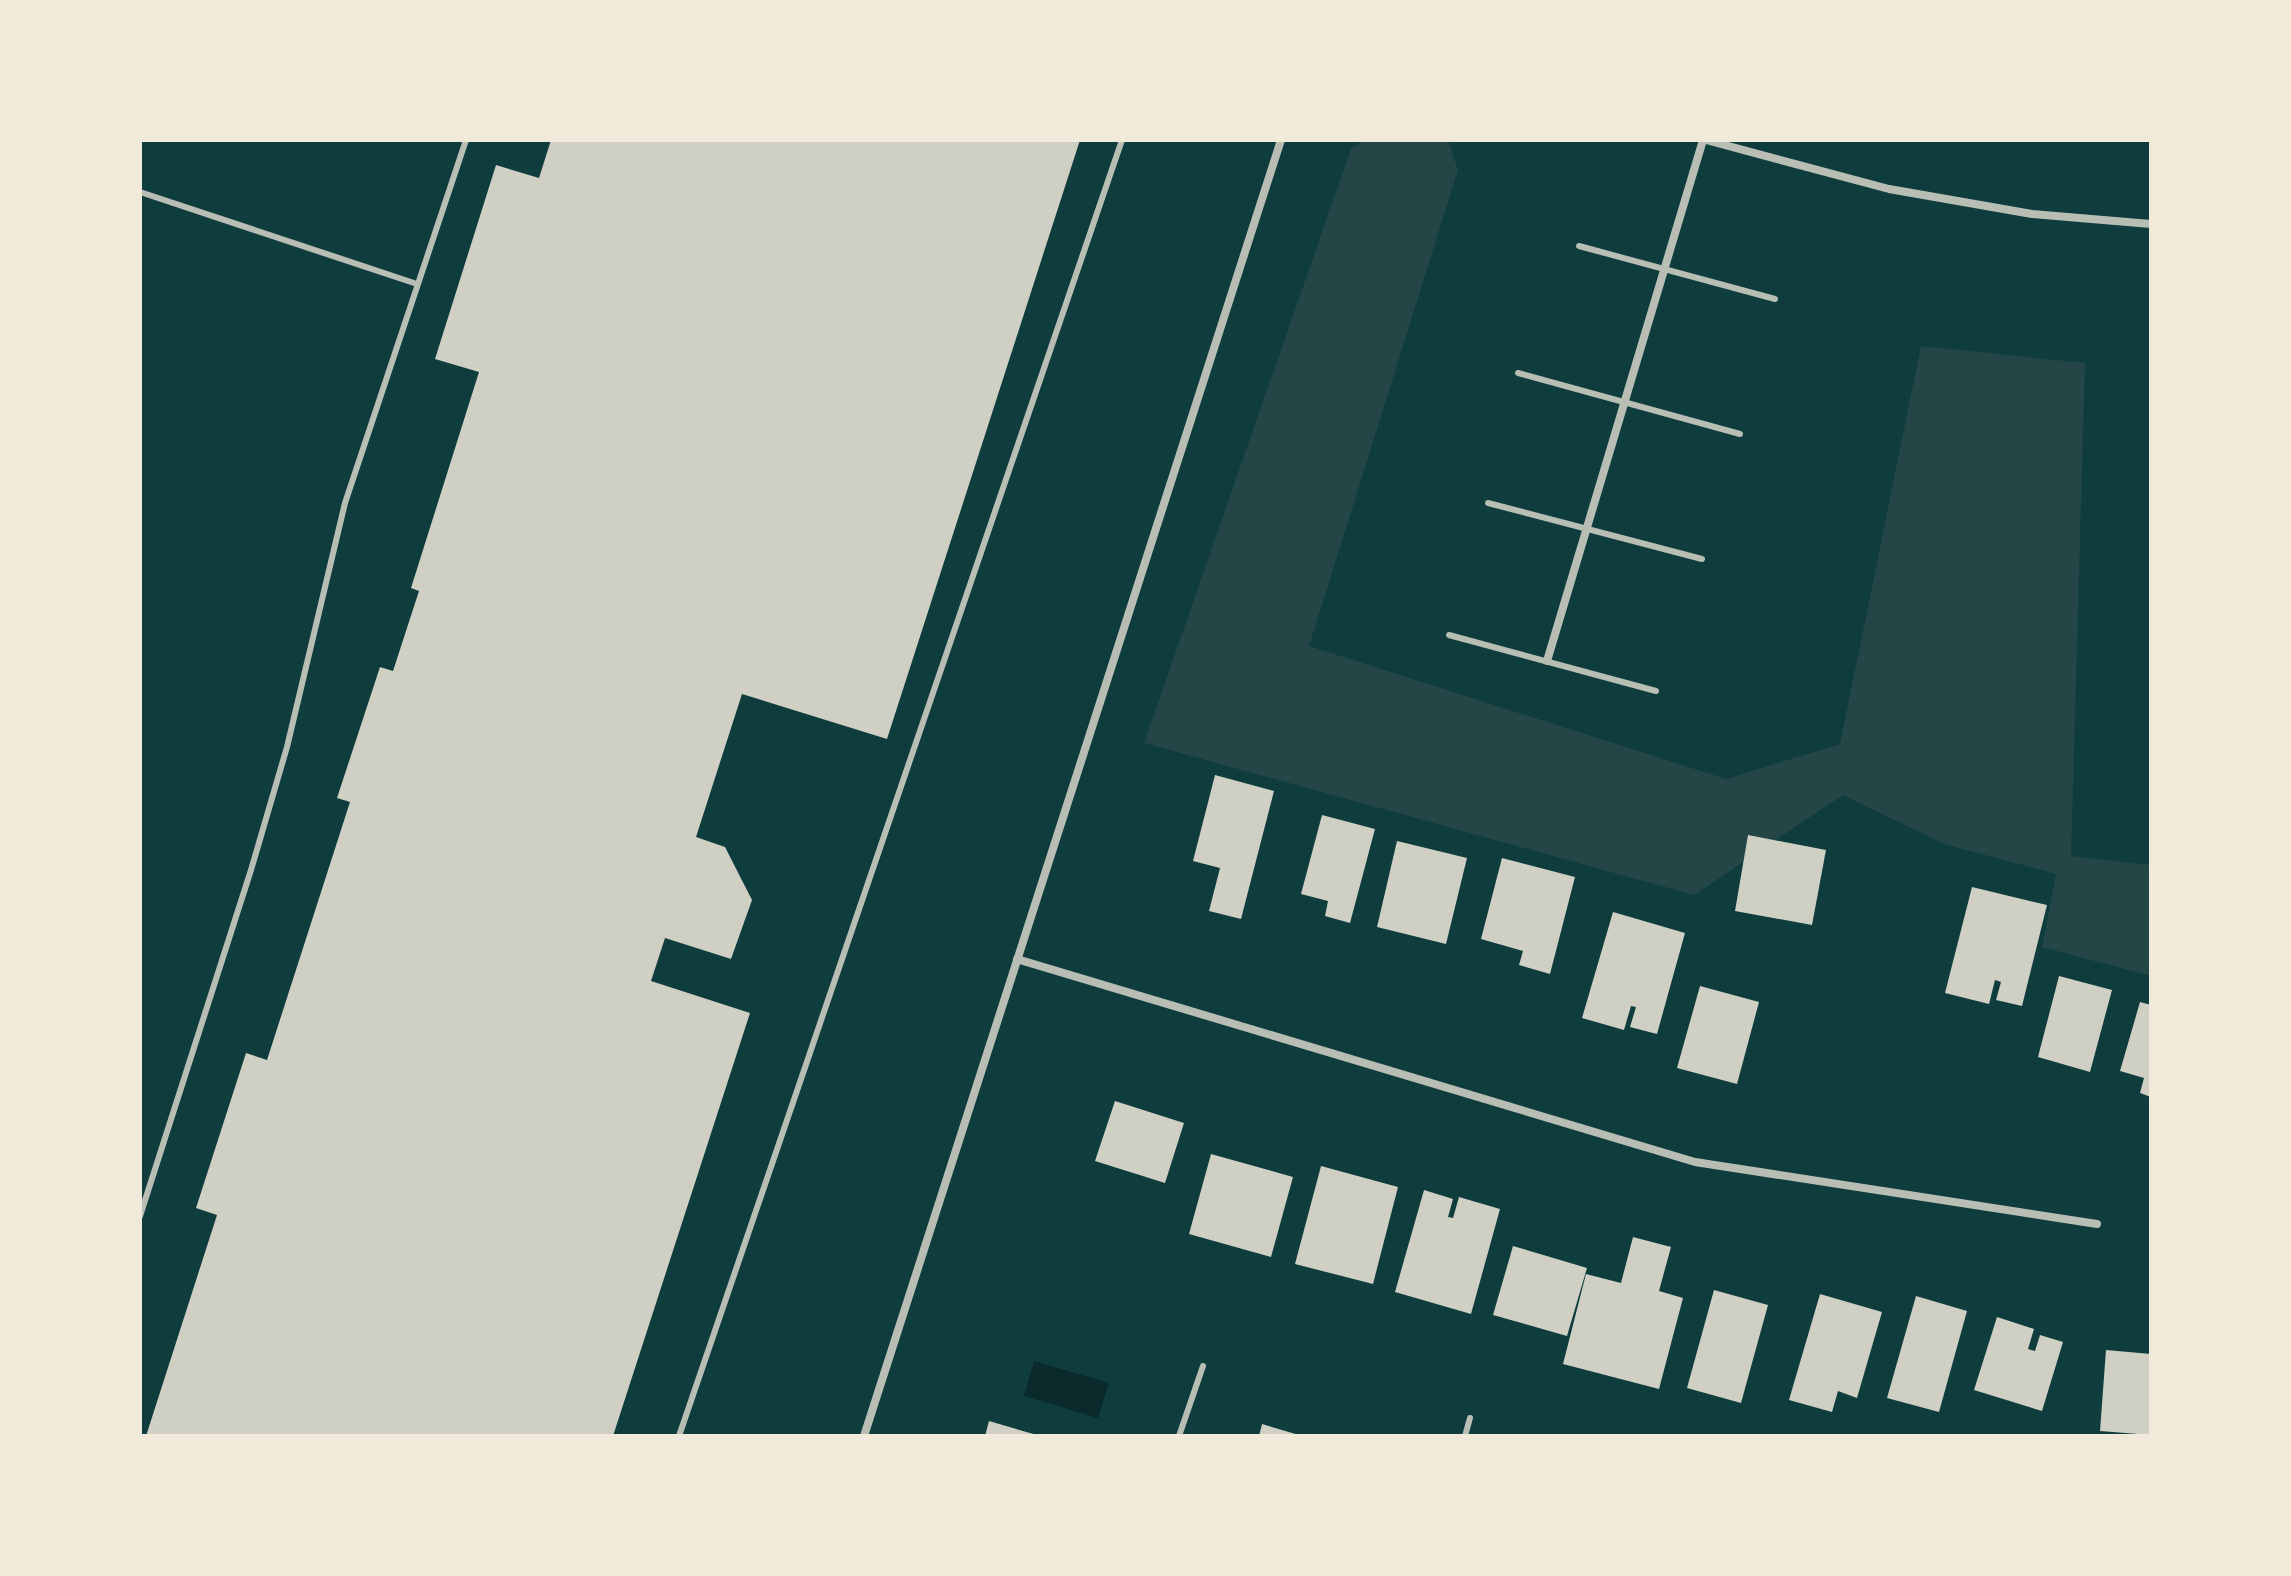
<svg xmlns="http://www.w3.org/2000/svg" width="2291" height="1576" font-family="Roboto,sans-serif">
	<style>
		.green { fill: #244646 }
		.water { fill: #0a2a2b }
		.building { fill: #cfcfc3 }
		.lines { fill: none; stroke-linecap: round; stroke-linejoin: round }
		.service { stroke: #b8beb3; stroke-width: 6 }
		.minor { stroke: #b8beb3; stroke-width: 8 }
	</style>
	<rect width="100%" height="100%" fill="#0f3d3e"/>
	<path class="green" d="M1365,140H1448L1458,170L1309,646L1726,779L1840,744L1921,346L2085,363L2071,856L2151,865V976L2042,947L2056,874L1944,844L1843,795L1694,895L1144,743L1351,149Z"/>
	<path class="water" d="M1034,1361L1109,1383L1098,1418L1024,1396Z"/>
	<g class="building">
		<path d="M551,140H1080L887,739L742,694L696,837L725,847L752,900L731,959L665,938L651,981L750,1013L613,1436H146L217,1215L196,1208L246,1053L267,1060L350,802L337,798L380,667L393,671L419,591L411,588L479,372L435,359L496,165L539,178Z"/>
		<path d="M1215,775L1274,791L1241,919L1209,911L1220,868L1193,861Z"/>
		<path d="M1322,815L1375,829L1350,923L1325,916L1328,901L1301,894Z"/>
		<path d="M1748,835L1826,850L1812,925L1735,911Z"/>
		<path d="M1397,841L1467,858L1446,944L1377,927Z"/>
		<path d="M1502,858L1575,877L1550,974L1519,965L1523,951L1481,939Z"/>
		<path d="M1972,887L2047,905L2022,1006L1996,1000L2001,982L1995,980L1989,1004L1945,993Z"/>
		<path d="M1613,912L1685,933L1657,1034L1630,1027L1636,1007L1631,1006L1624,1030L1582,1018Z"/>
		<path d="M2059,976L2112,990L2090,1072L2038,1057Z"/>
		<path d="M1700,986L1759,1002L1737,1084L1677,1068Z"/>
		<path d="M2140,1002L2151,1005V1097L2140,1093L2144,1078L2120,1071Z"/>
		<path d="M1115,1101L1184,1123L1165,1183L1095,1161Z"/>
		<path d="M1211,1154L1293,1177L1271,1257L1189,1234Z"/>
		<path d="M1321,1166L1398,1187L1373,1284L1295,1264Z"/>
		<path d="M1424,1190L1453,1199L1448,1217L1453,1218L1459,1197L1500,1209L1471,1314L1395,1292Z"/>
		<path d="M1633,1237L1671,1247L1659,1291L1683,1298L1659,1389L1563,1364L1586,1274L1621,1283Z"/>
		<path d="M1513,1246L1587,1268L1567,1336L1493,1315Z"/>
		<path d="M1714,1290L1768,1305L1741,1403L1687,1388Z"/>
		<path d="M1820,1294L1882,1312L1857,1398L1838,1391L1832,1412L1789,1400Z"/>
		<path d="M1916,1296L1967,1311L1939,1412L1887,1398Z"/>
		<path d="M1997,1317L2034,1329L2028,1349L2035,1351L2040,1335L2063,1342L2042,1411L1974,1390Z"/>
		<path d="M2106,1350L2151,1354V1435L2100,1431Z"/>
		<path d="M989,1421L1037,1435V1436H985Z"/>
		<path d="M1262,1424L1299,1435V1436H1259Z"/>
	</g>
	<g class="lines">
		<g class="service">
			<path d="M140,192L417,284"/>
			<path d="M1579,246L1775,299"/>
			<path d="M1518,373L1740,434"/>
			<path d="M1488,503L1702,559"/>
			<path d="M1449,635L1656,691"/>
			<path d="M140,1216L251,870L287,747L345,503L466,140"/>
			<path d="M679,1436L1122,140"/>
			<path d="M1179,1436L1203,1366"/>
			<path d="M1465,1436L1470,1418"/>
		</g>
		<g class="minor">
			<path d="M1706,140L1889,189L2032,214L2151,224"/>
			<path d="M1547,661L1703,140"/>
			<path d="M1017,959L1695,1162L2097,1224"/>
			<path d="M864,1436L1281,140"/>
		</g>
	</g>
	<rect width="2291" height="1576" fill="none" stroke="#f1e9da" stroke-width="284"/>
</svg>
